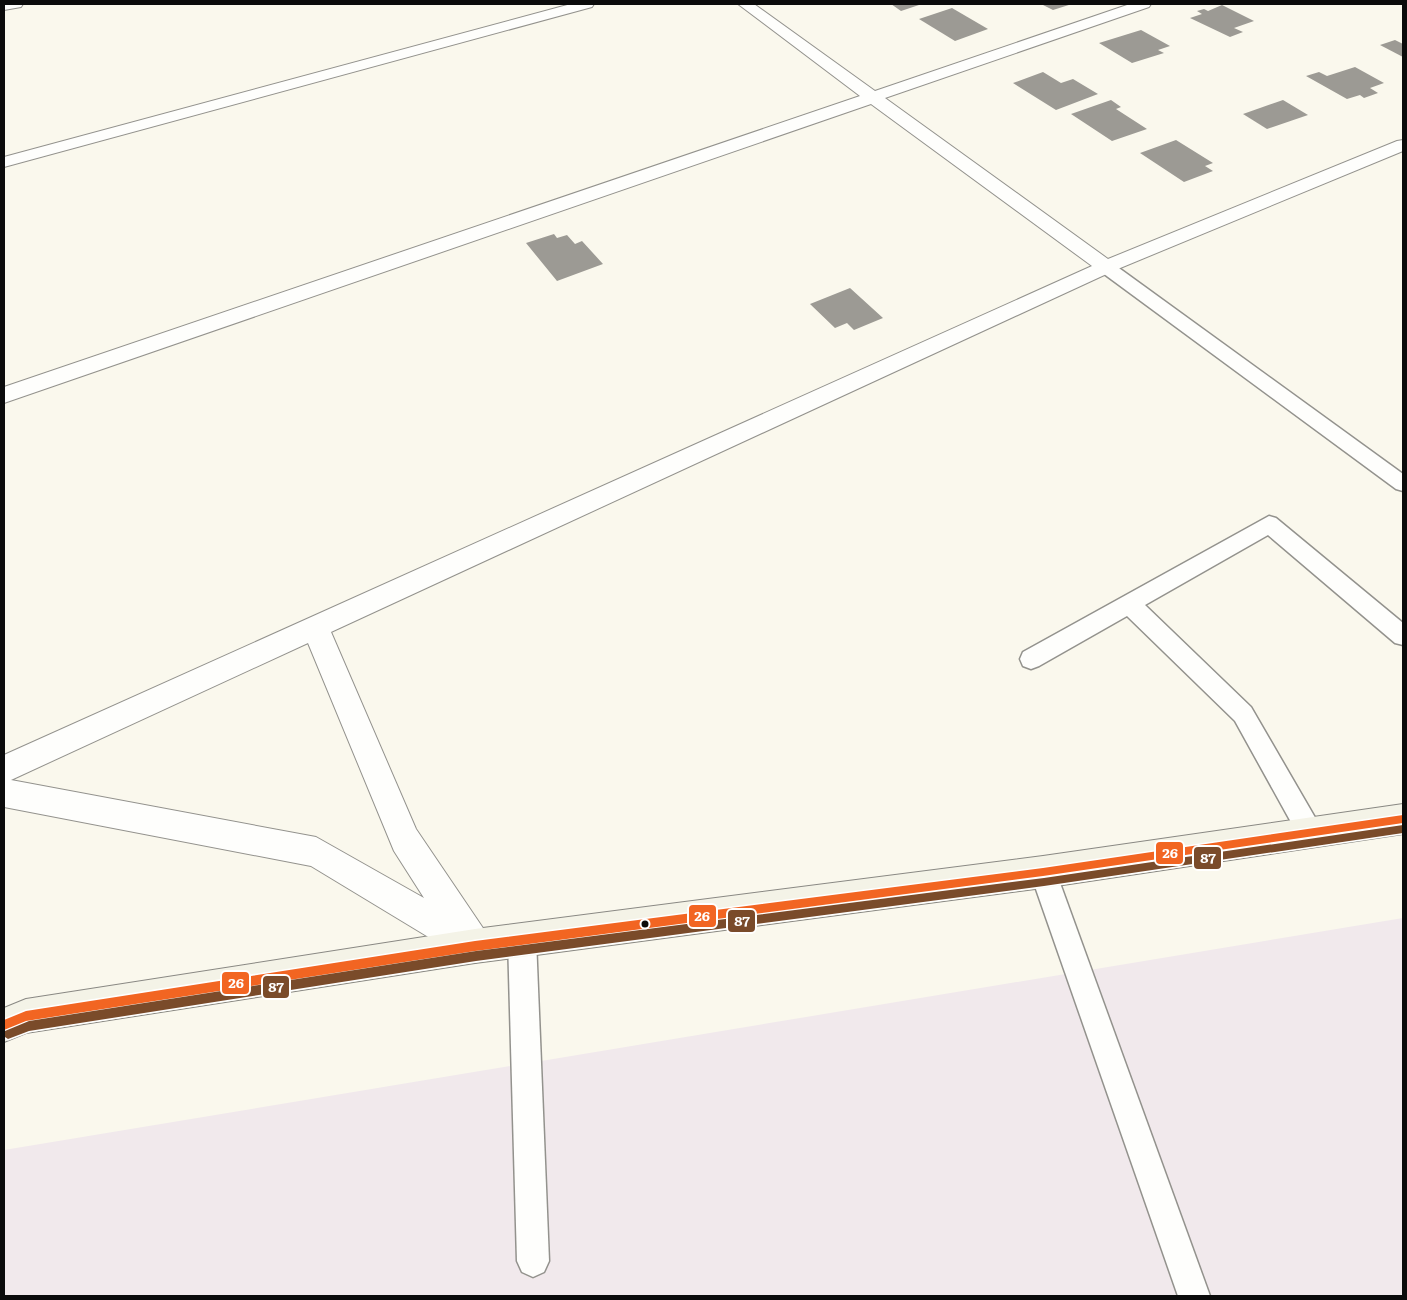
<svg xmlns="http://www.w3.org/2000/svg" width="1407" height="1300" font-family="Literata,serif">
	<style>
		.industrial { fill: #f1e9ec }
		.building { fill: #9c9a94 }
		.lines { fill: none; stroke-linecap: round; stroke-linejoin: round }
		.service-casing { stroke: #93928d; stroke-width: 3 }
		.minor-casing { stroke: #93928d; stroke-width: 2 }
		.secondary-casing { stroke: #898883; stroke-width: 2 }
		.service { fill: #fefefc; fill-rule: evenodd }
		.minor { fill: #fefefc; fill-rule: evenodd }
		.secondary { fill: #f4f3e7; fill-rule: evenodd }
		.bus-1-casing { stroke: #fff; stroke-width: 3 }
		.bus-2-casing { stroke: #fff; stroke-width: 3 }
		.bus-1 { fill: #f26522; fill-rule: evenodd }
		.bus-2 { fill: #7a4b2a; fill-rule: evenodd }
		.bus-dot { fill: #0b0b0b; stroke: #fff; stroke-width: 2 }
		.line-badge { stroke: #fff; stroke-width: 2 }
		.badge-label { font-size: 14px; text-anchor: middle; font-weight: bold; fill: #fff }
	</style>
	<rect width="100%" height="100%" fill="#faf8ed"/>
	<path class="industrial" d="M1403,918V1296H4V1150Z"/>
	<g class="building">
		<path d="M891,4H922L901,11Z"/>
		<path d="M1041,4H1072L1053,10Z"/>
		<path d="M1222,5L1254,21L1234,28L1243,32L1230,37L1190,18L1202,14L1197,11L1204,9L1208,11Z"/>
		<path d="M952,8L988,29L955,41L919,19Z"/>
		<path d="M1141,30L1170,46L1158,50L1164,53L1132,63L1099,43Z"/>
		<path d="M1395,40L1403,44V57L1380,45Z"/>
		<path d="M1355,67L1384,83L1370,88L1378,93L1364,98L1360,95L1347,99L1306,76L1319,72L1327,76Z"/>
		<path d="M1043,72L1061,83L1073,79L1098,94L1056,110L1013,83Z"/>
		<path d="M1111,100L1121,107L1116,109L1147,129L1112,141L1071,114Z"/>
		<path d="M1283,100L1308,115L1267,129L1243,114Z"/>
		<path d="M1176,140L1213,163L1205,166L1213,171L1184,182L1140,153Z"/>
		<path d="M554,234L557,238L567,235L575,244L582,241L603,264L557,281L526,243Z"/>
		<path d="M850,288L883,318L854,330L847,323L835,328L810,304Z"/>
	</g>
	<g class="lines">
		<defs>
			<g id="service">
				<path d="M1106,262L1112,263L1403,474V491L1396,489L1100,271L1098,267L1100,263Z"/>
				<path d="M1269,516L1276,518L1403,623V645L1395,643L1268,535L1145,605L1251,707L1324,833L1320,842L1311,845L1302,842L1235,721L1127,616L1039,666L1031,669L1023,666L1020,659L1023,652Z"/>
				<path d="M1043,859L1052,863L1056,872L1210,1296H1178L1030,872L1034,863Z"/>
				<path d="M522,925L532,929L536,939L549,1261L544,1272L533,1277L522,1272L517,1261L508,939L512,929Z"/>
			</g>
			<g id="minor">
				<path d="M4,4H23L21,7L4,10Z"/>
				<path d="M571,4H594L592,7L4,167V157Z"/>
				<path d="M738,4H754L875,91L1130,4H1151L1149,7L885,98L1108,259L1397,141L1403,140V151L1113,271L331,632L416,829L487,934L492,946L487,958L475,963L463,958L311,866L4,807V755L1092,266L871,104L4,403V387L860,96ZM308,643L394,851L424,898L316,837L11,780Z"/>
			</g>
			<path id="secondary" d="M1403,804V834L1043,888L475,963L26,1033L4,1042V1008L26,999L475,929L1043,856Z"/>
		</defs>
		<use href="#service" class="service-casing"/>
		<use href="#minor" class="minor-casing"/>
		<use href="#secondary" class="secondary-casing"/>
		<use href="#service" class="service"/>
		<use href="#minor" class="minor"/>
		<use href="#secondary" class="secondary"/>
		<defs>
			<path id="bus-1" d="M1403,815V823L1043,876L475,951L26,1021L4,1030V1020L26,1011L475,941L1043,868Z"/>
			<path id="bus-2" d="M1403,825V833L1044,886L476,961L29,1031L8,1039L5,1037V1031L29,1021L476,951L1044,878Z"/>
		</defs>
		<use href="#bus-1" class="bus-1-casing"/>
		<use href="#bus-2" class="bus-2-casing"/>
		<use href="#bus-1" class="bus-1"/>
		<use href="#bus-2" class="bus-2"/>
	</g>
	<circle class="bus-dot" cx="645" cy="924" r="4.5"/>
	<g class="line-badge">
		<rect x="1155" y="841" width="29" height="24" rx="5" fill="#f26522"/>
		<rect x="1193" y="846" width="29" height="24" rx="5" fill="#7a4b2a"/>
		<rect x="688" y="904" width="29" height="24" rx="5" fill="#f26522"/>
		<rect x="727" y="909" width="29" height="24" rx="5" fill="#7a4b2a"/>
		<rect x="221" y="971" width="29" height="24" rx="5" fill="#f26522"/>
		<rect x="262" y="975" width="28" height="24" rx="5" fill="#7a4b2a"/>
	</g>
	<g class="badge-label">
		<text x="1170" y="858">26</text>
		<text x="1208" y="863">87</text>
		<text x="702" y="921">26</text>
		<text x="742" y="926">87</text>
		<text x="236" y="988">26</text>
		<text x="276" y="992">87</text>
	</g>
	<rect width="1407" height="1300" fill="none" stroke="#0b0b0b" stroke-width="10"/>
</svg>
